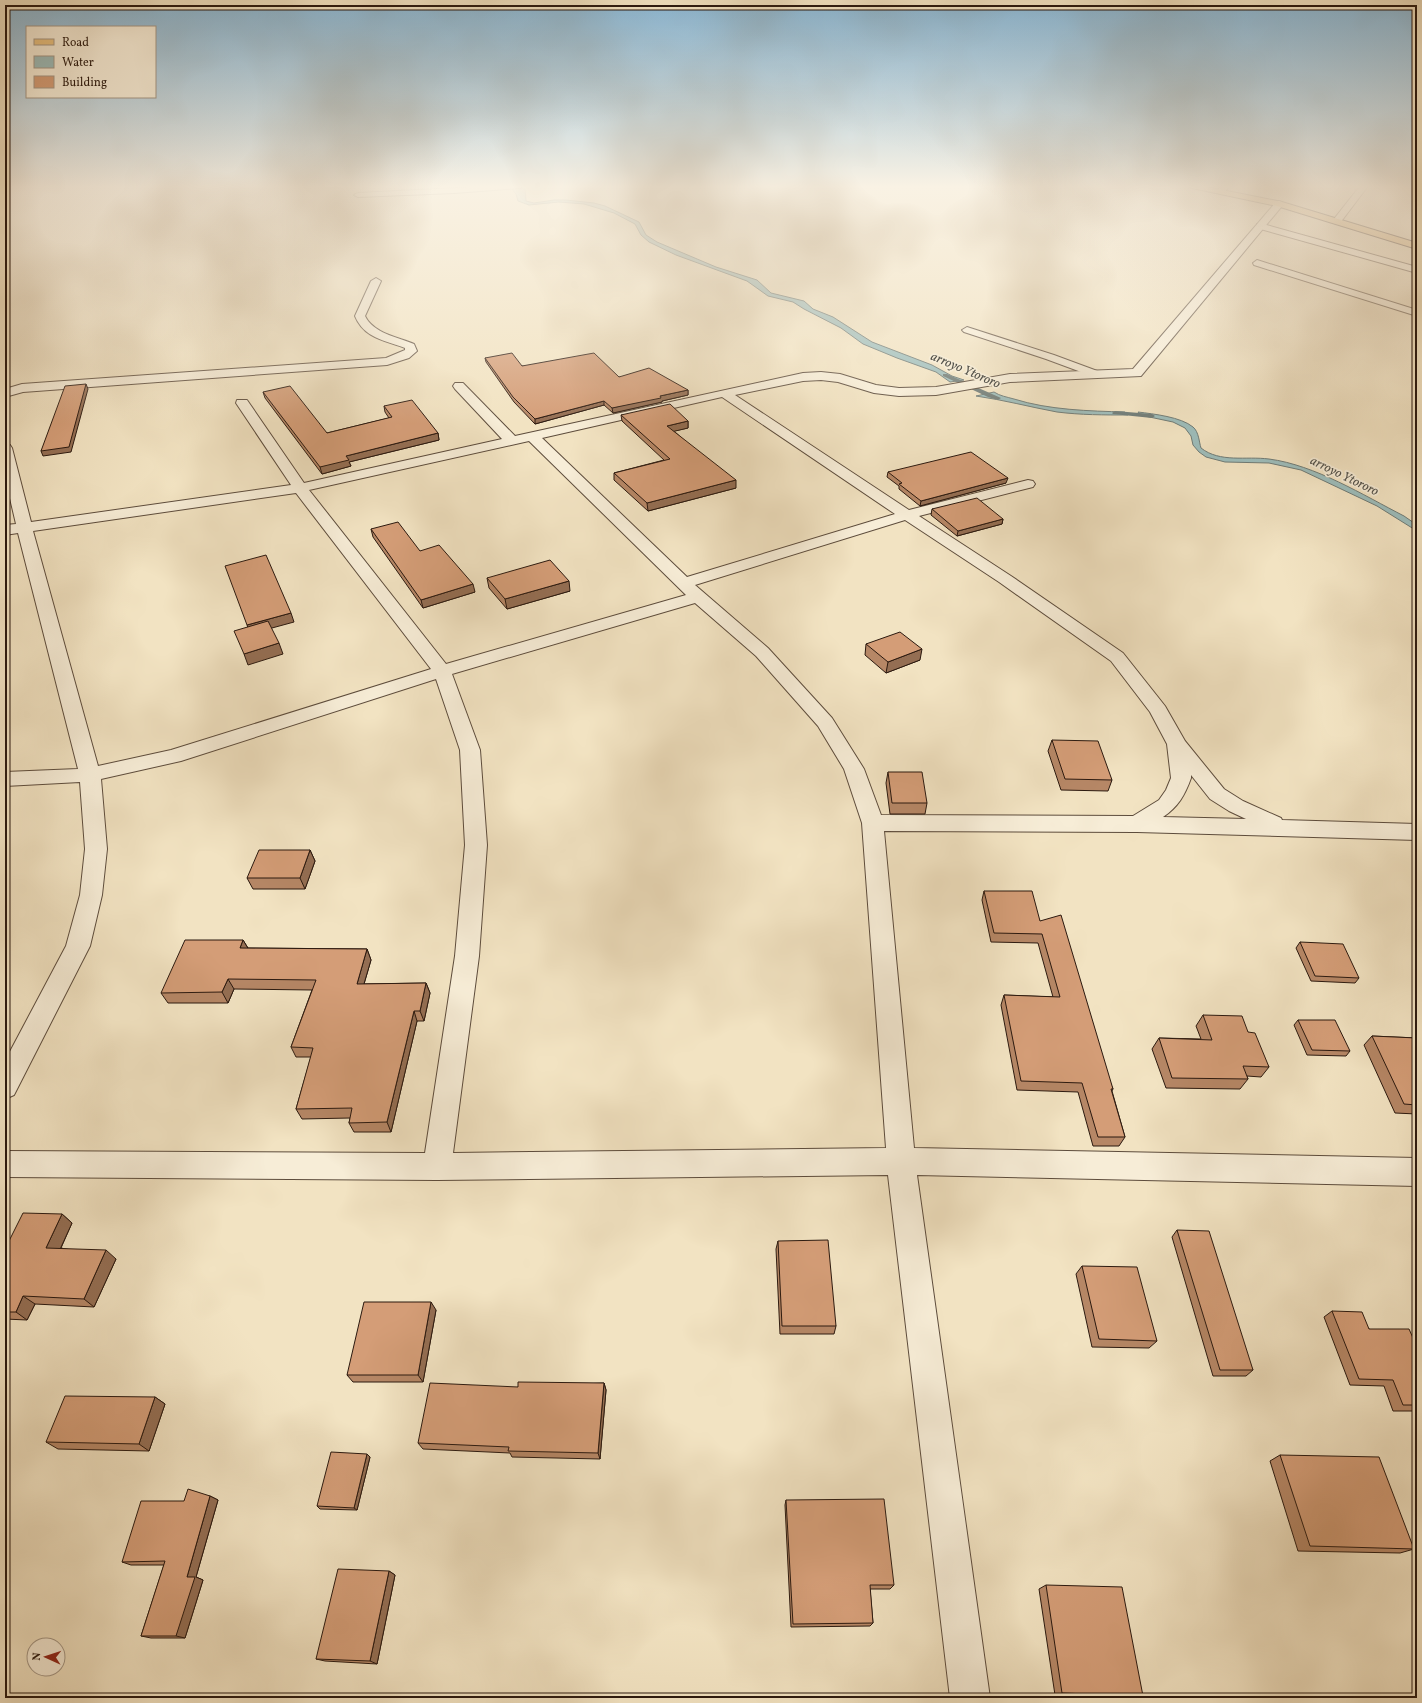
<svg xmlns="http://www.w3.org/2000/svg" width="1422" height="1703" font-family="Vollkorn,serif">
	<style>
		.water { fill: #9dbdbb; stroke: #6f7b76 }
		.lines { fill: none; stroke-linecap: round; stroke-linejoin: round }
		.stream { fill: #6f7b76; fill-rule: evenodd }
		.service-casing { stroke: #5d4c3c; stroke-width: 2 }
		.minor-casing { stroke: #5d4c3c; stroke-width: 2 }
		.primary-casing { stroke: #2b190f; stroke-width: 2 }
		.service { fill: #f7edd7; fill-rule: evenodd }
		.minor { fill: #f7edd7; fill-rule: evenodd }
		.primary { fill: #e9c281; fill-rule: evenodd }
		.wall { fill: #b68766; stroke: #2b190f }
		.shaded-wall { fill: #946e53; stroke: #2b190f }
		.building { fill: #d49d77; stroke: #2b190f }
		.labels { text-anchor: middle; stroke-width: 3.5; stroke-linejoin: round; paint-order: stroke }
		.far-water-label { font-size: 13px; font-style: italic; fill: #53524b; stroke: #f7edd7 }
	</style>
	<rect width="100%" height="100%" fill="#f2e3c2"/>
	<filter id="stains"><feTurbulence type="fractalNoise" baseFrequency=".005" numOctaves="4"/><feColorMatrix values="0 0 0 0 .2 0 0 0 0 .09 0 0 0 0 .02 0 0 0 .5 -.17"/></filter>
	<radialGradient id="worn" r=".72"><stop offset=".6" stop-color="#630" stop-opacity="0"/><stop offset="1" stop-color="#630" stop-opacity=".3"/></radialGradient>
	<g class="water">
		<path d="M525,188L526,201L534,203L554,200H566L594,203L605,206L639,222L646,235L657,242L716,267L757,280L771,293L804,301L813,309L833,317L872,342L932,365L952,376L964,380L950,382L936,372L897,358L863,344L841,328L804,309L793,302L768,296L747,281L676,255L649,242L641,235L635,224L614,213L584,204L559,202L529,205L518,201L516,194L512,189Z"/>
		<path d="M994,392C1000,396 1007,397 1014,399C1049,410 1089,411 1125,412L1128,415C1104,415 1081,415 1057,412C1030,407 1004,400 976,396Z"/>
		<path d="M1138,412C1154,414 1181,417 1193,427C1199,432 1199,442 1201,448C1220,463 1246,456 1269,459C1315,465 1363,495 1404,516L1417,525V531L1377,506L1301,470L1269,463L1225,462L1206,457L1199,452L1193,445L1191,436L1185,428L1173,422L1140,415Z"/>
	</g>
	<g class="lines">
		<g class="stream">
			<path d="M943,374H947L1001,398L998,400L988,397L943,376Z"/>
			<path d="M1115,411L1152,414L1155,416L1152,418L1113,414L1112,413Z"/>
		</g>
		<defs>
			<g id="service">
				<path d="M496,186H523L519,188L454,193L358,197L354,195L358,193Z"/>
				<path d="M1257,224H1263L1417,267V273L1257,228Z"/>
				<path d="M1257,260L1417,310V316L1254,265L1253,263Z"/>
				<path d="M967,327L1054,355L1100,372L1101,374L1096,377L1092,376L1046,359L964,332L962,330Z"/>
			</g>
			<g id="minor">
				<path d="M1221,186H1229L1224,193L1221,194L1217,191Z"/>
				<path d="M1360,186H1368L1340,223H1334L1332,221L1334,219Z"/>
				<path d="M1279,201L1282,202L1283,204L1282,206L1141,376L1010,382L936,395L899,396L874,393L838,382L821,380L803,381L735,395L909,510L1028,480L1033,481L1035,484L1033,487L919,516L1011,576L1123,653L1165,706L1185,741L1224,789L1243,801L1281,818L1282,820L1417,824V840L1137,832L884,831L914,1148L1417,1158V1186L917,1175L990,1698H950L888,1175L437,1180L5,1177V1151L425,1153L455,956L465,845L460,750L436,679L181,761L101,779L107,849L102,895L90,946L14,1095L5,1099V1061L66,946L80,895L85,849L80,782L5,786V772L78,769L18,533L5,535V525L16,524L5,477V444L10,445L12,448L31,522L291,485L236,403L237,400H247L304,483L502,439L455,389L453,386L455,383H463L515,436L803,373L821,372L840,374L876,385L899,388L936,387L1010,374L1133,369L1276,202ZM722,397L895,514L687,577L542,438ZM529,441L686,595L446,664L309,490ZM296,493L431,669L171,750L98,766L33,531ZM905,520L999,582L1111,661L1150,712L1167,744L1171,778L1166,790L1159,800L1133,816L881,815L864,769L832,718L768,648L695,585ZM695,603L756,656L818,726L844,769L862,823L886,1148L453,1153L479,956L487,845L480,750L452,674ZM1191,775L1210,799L1229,811L1246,819L1163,817C1178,807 1185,795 1191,778Z"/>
				<path d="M376,278L381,281L365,316C373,333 397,337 414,344L417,351L409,358L387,365L23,392L5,397V389L22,384L386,358L405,350V348C384,340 364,338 355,316L371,281Z"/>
			</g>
			<path id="primary" d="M1188,186H1202L1282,202L1417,243V249L1277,206L1192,188Z"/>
		</defs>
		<use href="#service" class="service-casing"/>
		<use href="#minor" class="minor-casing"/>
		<use href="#primary" class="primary-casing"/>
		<use href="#service" class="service"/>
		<use href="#minor" class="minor"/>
		<use href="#primary" class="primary"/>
	</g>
	<g class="wall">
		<path d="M485,358L522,366L619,377L688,390V395L662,401V402L613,413L604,405L535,424L514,402L486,362Z"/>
		<path d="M263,392L327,433L389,418L385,412L384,406L438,433L439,440L349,462L351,466L322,474L265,398Z"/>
		<path d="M621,415L688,421V428L674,431L736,488L648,511L614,480V473L664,460L622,421Z"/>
		<path d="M888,472L1006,483L920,506L899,489V486L887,477Z"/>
		<path d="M932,509L1003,519L1002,524L957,536L931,515Z"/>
		<path d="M371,529L420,551L475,592L423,608L373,537Z"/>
		<path d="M487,578L570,591L507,609L489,588Z"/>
		<path d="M866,644L920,660L886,673L865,655Z"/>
		<path d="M1052,740L1112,780L1108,791L1061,790L1048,751Z"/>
		<path d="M888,772L927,803L925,814H890L886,783Z"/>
		<path d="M310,850L315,861L305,889H253L247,878Z"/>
		<path d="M984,891L1040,921L1113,1089L1112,1091L1125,1137L1119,1146H1093L1078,1092L1017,1090L1001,1005L1004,995L1053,997L1038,943L991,942L982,900Z"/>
		<path d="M243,940L248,948L367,949L371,960L364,984L426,983L430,993L424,1021H417L391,1132H354L349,1123L350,1118L302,1119L296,1109L311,1057H296L291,1047L312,990L234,989L228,1003H168L161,993Z"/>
		<path d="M1300,942L1359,978L1355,983L1311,981L1296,948Z"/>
		<path d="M1203,1015L1248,1032L1269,1067L1261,1077L1247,1076L1248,1079L1240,1089L1166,1088L1152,1049L1159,1038L1201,1039L1196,1026Z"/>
		<path d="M1298,1020L1350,1051L1346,1056L1307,1055L1294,1025Z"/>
		<path d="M1372,1036L1417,1038V1114L1395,1113L1364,1045Z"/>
		<path d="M62,1214L72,1223L61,1248L116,1259L94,1307L35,1304L27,1320L5,1319V1249Z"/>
		<path d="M1177,1230L1253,1370L1246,1376H1213L1172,1237Z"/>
		<path d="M778,1241L836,1326L834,1334H780L776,1249Z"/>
		<path d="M1082,1266L1157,1341L1149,1348L1092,1347L1076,1274Z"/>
		<path d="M436,1310L423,1382H353L347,1375Z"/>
		<path d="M1332,1311L1369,1329L1417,1347V1411H1393L1384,1386L1350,1385L1324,1317Z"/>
		<path d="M604,1383L606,1390L600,1459L512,1457L510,1453L423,1449L418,1443L518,1387Z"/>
		<path d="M155,1397L165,1404L149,1451L58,1449L46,1442Z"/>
		<path d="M367,1454L370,1457L357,1510L320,1509L317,1506Z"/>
		<path d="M1280,1455L1414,1549L1400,1553L1298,1551L1270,1461Z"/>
		<path d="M210,1496L218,1500L196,1577L203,1580L185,1638H151L141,1636L164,1565H131L122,1562L184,1501Z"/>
		<path d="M786,1500L894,1585L890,1589H870L873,1623L870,1626L791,1627L785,1505Z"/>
		<path d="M389,1571L395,1575L377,1664L325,1661L316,1659Z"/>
		<path d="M1046,1585L1143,1696L1136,1698H1128L1055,1695L1039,1589Z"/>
	</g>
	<g class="shaded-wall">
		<path d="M86,384L88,389L71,452L43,456L41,451Z"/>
		<path d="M688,390V395L662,401V402L613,413L612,408L660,396Z"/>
		<path d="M604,401V405L535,424V419Z"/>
		<path d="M688,421V428L667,433V426Z"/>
		<path d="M438,433L439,440L349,462L351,466L322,474L320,467L346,456Z"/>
		<path d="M1008,478L1006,483L920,506L921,501Z"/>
		<path d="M736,480V488L648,511L647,503Z"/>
		<path d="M1003,519L1002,524L957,536L958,531Z"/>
		<path d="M569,581L570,591L507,609L505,599Z"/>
		<path d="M473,584L475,592L423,608L421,600Z"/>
		<path d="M291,613L294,622L250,634L247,625Z"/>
		<path d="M279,643L283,654L248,665L244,654Z"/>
		<path d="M922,649L920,660L886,673L888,662Z"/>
		<path d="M310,850L315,861L305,889L300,878Z"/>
		<path d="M243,940L249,950L240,948Z"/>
		<path d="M367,949L371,960L361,994L357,984Z"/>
		<path d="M228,979L234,989L228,1003L222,992Z"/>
		<path d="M426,983L430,993L424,1021L420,1011Z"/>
		<path d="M414,1011L417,1021L391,1132L387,1122Z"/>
		<path d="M62,1214L72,1223L57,1256L46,1248Z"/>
		<path d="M106,1250L116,1259L94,1307L84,1299Z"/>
		<path d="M23,1296L35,1304L27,1320L16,1312Z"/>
		<path d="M431,1302L436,1310L423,1382L418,1375Z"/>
		<path d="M604,1383L606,1390L600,1459L598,1453Z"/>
		<path d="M155,1397L165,1404L149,1451L139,1444Z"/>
		<path d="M367,1454L370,1457L357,1510L354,1508Z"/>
		<path d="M210,1496L218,1500L196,1577L203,1580L185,1638L176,1636L187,1577Z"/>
		<path d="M389,1571L395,1575L377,1664L370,1661Z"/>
	</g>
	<g class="building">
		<path d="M512,353L522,366L594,353L619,377L649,368L688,390L660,396L661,398L612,408L604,401L535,419L513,397L485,358Z"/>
		<path d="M86,384L69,447L41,451L65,386Z"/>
		<path d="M290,386L327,433L392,417L384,406L412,400L438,433L346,456L349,460L320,467L263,392Z"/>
		<path d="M670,404L688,421L667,426L736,480L647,503L614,473L670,459L621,415Z"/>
		<path d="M971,452L1008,478L921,501L899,484L902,483L888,472Z"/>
		<path d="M977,498L1003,519L958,531L932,509Z"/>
		<path d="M398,522L420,551L439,545L473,584L421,600L371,529Z"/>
		<path d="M266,555L291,613L247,625L225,566Z"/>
		<path d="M550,560L569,581L505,599L487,578Z"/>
		<path d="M268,621L279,643L244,654L234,631Z"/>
		<path d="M900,632L922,649L888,662L866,644Z"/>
		<path d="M1052,740L1098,741L1112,780L1065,779Z"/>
		<path d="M888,772H922L927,803H892Z"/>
		<path d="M259,850H310L300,878H247Z"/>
		<path d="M984,891H1032L1040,921L1061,915L1113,1089H1111L1125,1137H1098L1082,1083L1021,1081L1004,995L1060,997L1042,934L994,933Z"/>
		<path d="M185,940H243L240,948L367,949L357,984L426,983L420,1011H414L387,1122L349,1123L352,1108L296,1109L313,1048L291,1047L316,980L228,979L222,992L161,993Z"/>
		<path d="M1300,942L1343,944L1359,978L1315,976Z"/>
		<path d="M1203,1015L1242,1016L1248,1032L1255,1033L1269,1067L1243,1066L1248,1079L1172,1078L1159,1038L1212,1040Z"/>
		<path d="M1298,1020H1335L1350,1051L1312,1050Z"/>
		<path d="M1372,1036L1417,1038V1105L1404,1104Z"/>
		<path d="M23,1213L62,1214L46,1248L106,1250L84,1299L23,1296L16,1312H5V1249Z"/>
		<path d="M1177,1230L1209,1231L1253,1370H1220Z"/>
		<path d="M828,1240L836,1326H782L778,1241Z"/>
		<path d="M1082,1266L1137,1267L1157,1341L1099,1339Z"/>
		<path d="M364,1302H431L418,1375H347Z"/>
		<path d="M1332,1311L1362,1312L1369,1329H1409L1417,1347V1405H1403L1393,1380L1359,1379Z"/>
		<path d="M518,1382L604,1383L598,1453L508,1451L509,1447L418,1443L430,1383L518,1387Z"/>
		<path d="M65,1396L155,1397L139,1444L46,1442Z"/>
		<path d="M331,1452L367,1454L354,1508L317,1506Z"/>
		<path d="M1280,1455L1379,1457L1414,1549L1310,1546Z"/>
		<path d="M188,1489L210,1496L187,1577H195L176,1636H141L165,1561L122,1562L141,1501H184Z"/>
		<path d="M884,1499L894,1585H870L873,1623L793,1624L786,1500Z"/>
		<path d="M338,1569L389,1571L370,1661L316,1659Z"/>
		<path d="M1046,1585L1122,1587L1143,1696L1062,1693Z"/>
	</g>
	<linearGradient id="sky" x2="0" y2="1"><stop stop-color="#8ab8d6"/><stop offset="0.44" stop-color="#f9f2e4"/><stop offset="1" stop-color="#f9f2e4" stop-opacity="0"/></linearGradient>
	<rect width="1422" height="424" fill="url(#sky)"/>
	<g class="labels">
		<g class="far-water-label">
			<text transform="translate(966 369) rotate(23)" y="5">arroyo Ytororo</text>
			<text transform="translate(1345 475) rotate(26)" y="5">arroyo Ytororo</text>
		</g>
	</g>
	<rect width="1422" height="1703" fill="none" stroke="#f2e3c2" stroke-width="20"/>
	<rect x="6" y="6" width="1410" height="1691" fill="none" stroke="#2b190f" stroke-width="2"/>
	<rect x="10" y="10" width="1402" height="1683" fill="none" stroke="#2b190f"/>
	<rect x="26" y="26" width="130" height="72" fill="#f7edd7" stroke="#a59887"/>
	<rect x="34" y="39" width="20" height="6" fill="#e9c281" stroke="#a59887"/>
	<text x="62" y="46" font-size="12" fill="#2b190f">Road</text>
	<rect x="34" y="56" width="20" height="12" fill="#9dbdbb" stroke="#a59887"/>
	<text x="62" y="66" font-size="12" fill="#2b190f">Water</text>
	<rect x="34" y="76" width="20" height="12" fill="#d49d77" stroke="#a59887"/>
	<text x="62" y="86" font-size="12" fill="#2b190f">Building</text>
	<g transform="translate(46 1657) rotate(273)"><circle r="19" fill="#f7edd7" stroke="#a59887"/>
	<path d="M0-3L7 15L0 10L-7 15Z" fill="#8f2418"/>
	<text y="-6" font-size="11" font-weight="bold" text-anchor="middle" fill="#2b190f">N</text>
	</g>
	<rect width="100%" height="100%" filter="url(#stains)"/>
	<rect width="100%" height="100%" fill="url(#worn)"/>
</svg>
